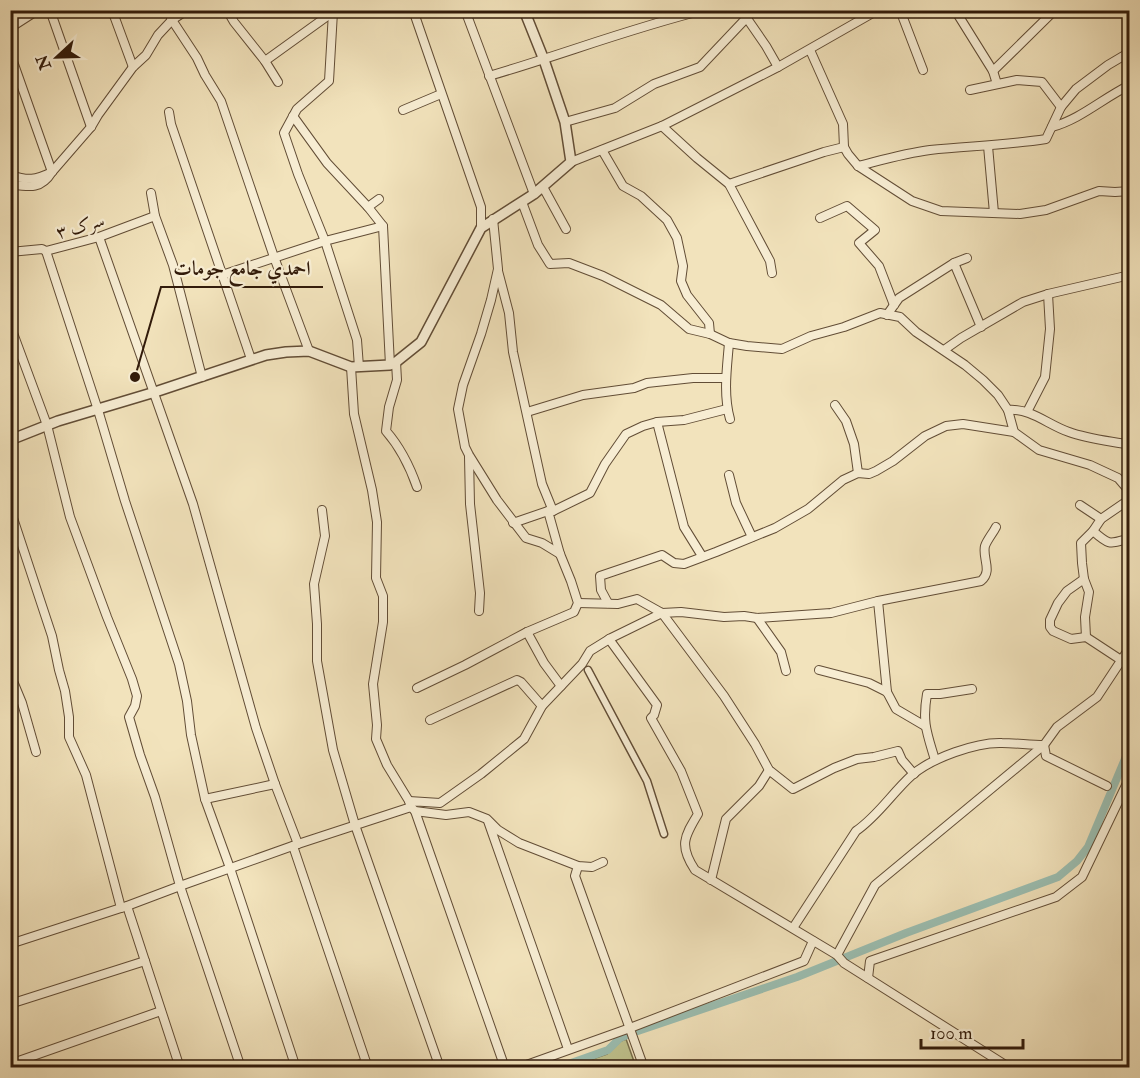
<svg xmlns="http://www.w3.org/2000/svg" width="1140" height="1078" font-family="'IM FELL Double Pica',Amiri,serif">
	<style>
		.green { fill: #bfc28d; stroke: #786e4c; stroke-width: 1.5 }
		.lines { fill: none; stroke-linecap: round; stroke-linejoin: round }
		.canal { stroke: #9bbeb1; stroke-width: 8 }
		.pedestrian-casing { stroke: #624d36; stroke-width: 9 }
		.minor-casing { stroke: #624d36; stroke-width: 10 }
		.tertiary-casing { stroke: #624d36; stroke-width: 12 }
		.pedestrian { stroke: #f7edd3; stroke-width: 6 }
		.minor { stroke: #f7edd3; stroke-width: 8 }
		.tertiary { stroke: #f7edd3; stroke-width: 9 }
		.labels { text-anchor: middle; stroke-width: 4.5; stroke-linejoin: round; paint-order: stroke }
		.street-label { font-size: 18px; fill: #321b0a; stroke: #f7edd3 }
		.leader { fill: none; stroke: #321b0a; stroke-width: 2 }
		.callout-dot { fill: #321b0a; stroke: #f7edd3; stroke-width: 2 }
		.callout-label { font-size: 20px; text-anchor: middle; font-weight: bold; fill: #321b0a; stroke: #f7edd3; stroke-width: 4.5; stroke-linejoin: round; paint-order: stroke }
	</style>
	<rect width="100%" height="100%" fill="#f2e3bc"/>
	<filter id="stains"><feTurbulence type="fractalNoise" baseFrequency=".00333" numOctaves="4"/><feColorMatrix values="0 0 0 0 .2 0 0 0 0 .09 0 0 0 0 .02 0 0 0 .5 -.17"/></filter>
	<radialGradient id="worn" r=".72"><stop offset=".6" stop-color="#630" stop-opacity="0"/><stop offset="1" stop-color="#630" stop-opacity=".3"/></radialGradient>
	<path class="green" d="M626,1039L636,1067H569L607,1054L621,1041Z"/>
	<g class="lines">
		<path class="canal" d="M557,1068L608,1050L620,1038L629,1034L797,977L906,933L1058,877L1077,861L1088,847L1130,747"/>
		<defs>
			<path id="pedestrian" d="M588,670L647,781L664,834"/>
			<g id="minor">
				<path d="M50,10L91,127"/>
				<path d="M112,10L133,67"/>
				<path d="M168,10L172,20L197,58L205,75L221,101L274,257L309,351"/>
				<path d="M227,10L234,22L265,61L278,82"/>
				<path d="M334,10L333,12L329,81L297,109L284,133L298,174L325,241L357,340L359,367"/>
				<path d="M413,10L481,207V228"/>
				<path d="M465,10L534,194"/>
				<path d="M900,10L923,70"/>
				<path d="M955,10L993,71L997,84"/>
				<path d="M746,17L766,46L778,67"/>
				<path d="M10,28L38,10"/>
				<path d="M810,50L843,124L844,147L848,154L858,166L912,201L941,211L1020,214L1046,210L1099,191L1115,192L1130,191"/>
				<path d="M10,53L52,172C35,180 29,181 10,175"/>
				<path d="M265,61L333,12"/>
				<path d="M993,71L1055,10"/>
				<path d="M489,76C561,55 631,28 704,10"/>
				<path d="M970,90L1017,80L1042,82L1061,107"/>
				<path d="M403,110L441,94"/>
				<path d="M169,112L171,124L251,359"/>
				<path d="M293,116L327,163L368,207L383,226L390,365"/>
				<path d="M565,122L615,108L654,84L700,67L754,10"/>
				<path d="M662,126L697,158L729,184L770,261L772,273"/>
				<path d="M1052,127C1081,119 1103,98 1130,85"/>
				<path d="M988,146L994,213"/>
				<path d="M602,150L623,186L641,196L667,220L677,238L683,266L681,281L687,295L709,323L710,334"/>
				<path d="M571,162L662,126L778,67L878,10"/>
				<path d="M858,166C882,160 906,153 930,150C969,146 1008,145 1046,139L1061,107L1076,89L1108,65L1130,52"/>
				<path d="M10,184C29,187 41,190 52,172L91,127L98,115L133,67L146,55L158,35L172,20L187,10"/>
				<path d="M729,184L824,152L844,147"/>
				<path d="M543,187L566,229"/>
				<path d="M151,193L155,216L173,265L202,377"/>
				<path d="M522,202L538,245L550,264L569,263L603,276L661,305L689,329L710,334L729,343L747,346L782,349L811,336L844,327L880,313L900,317L916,332L965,365L983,380L998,395L1008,410L1014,432L1039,450L1090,465L1118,478L1130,492"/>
				<path d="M368,207L379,199"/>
				<path d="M820,218L847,206L875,230L859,243L879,266L894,305"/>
				<path d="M493,219L498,269L491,300L481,334L463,385L458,409L465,447L469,455L497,500L526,538L542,543L560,554"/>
				<path d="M99,237L193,504L256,728L275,784L298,844"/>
				<path d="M46,251L98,410L125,501L179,664L187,701L191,735L205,799L230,868L296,1068"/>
				<path d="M10,252L42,249L46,251L99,237L155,216"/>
				<path d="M954,263L981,327"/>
				<path d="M498,271L509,313L513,352L542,484L553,511"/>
				<path d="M222,275L325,241L383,226"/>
				<path d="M887,315L899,298L954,263L967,258"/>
				<path d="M10,325L47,425L70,517L107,617L132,679L137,696L135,706L129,717L140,755L155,797L180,886L241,1068"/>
				<path d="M729,343C727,368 723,394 730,419"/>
				<path d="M944,350L961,338L1023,302L1048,294L1130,275"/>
				<path d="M396,362L397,380L389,407L386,431C400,447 410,467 417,487"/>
				<path d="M351,367L354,414L372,490L377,522L376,578L383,596V622L373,684L377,725L376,739L387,765L409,801"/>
				<path d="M835,405L846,421L854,444L858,473"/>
				<path d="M1008,410C1031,408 1048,425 1069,432C1088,439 1110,441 1130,445"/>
				<path d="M527,412L583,395L634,388L647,383L693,378H726"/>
				<path d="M1027,412L1045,377L1050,329L1048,294"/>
				<path d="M657,422L684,527L702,556"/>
				<path d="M469,457L470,504L480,593L479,611"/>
				<path d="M729,475L736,503L752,537"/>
				<path d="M1080,505L1101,519"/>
				<path d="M10,509L52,636L59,670L65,691L69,717V737L86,775L121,908"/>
				<path d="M322,510L325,536L314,584L317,624V661L333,750L355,825L440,1068"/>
				<path d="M513,523L548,511H553L590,493L605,464L626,434L643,426L657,422L684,420L727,409"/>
				<path d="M1093,531C1110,546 1109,544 1130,538"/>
				<path d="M1084,579L1067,591L1058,603L1050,620V627L1053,631L1071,639L1086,637L1121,660"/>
				<path d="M878,601L887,692"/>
				<path d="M578,603L618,604L637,599L662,613L681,612L724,617L744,616L757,618L831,613L878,601L981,581C993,571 982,558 985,546C987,540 993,533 996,527"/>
				<path d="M608,603L601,590L600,576L662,555L674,563L684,564L716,552L775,528L808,509L843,480L858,473L869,474L876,471L893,461L925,436L946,426L963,424L1014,432"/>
				<path d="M757,618L781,652L786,671"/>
				<path d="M527,632L544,663L561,686"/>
				<path d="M1086,637L1085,617L1089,592L1084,579L1082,563L1081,543L1093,531L1101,519L1130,499"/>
				<path d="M609,639L657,705L654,715L651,718L681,771L698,814C684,837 679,846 695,870L837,955L844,963L1010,1068"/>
				<path d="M819,670L869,683L887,692L896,709L925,726"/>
				<path d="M10,674L22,703L36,752"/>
				<path d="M417,688L465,665L527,632L574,612L578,603L571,581L560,554L548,511"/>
				<path d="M430,720L517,680L521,682L542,706"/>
				<path d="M935,760C927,733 922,723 927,694H940L972,689"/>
				<path d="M205,799L275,784"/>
				<path d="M411,807L409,801L440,803L481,774L524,739L542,706L582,664L590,651L611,638L662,613L724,696L755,744L769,770L793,789L834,768L857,759L874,757L898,751L902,760L914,774"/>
				<path d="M415,811L505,1068"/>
				<path d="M488,821L568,1049"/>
				<path d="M293,846L368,1068"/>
				<path d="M578,866L575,876L644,1068"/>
				<path d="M711,880L726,819L759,786L769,770"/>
				<path d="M127,906L180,1068"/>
				<path d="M793,928L856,831C878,816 892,793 912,775C932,758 976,742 1002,743C1016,743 1030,745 1044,745L1046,756L1107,786"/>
				<path d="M10,933L13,943"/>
				<path d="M10,944L127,906L180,886L298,844L411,807L415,811L446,815L469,812L487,819L498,830L519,843L578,866L592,867L603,862"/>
				<path d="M837,955L875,885L1044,745L1057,727L1097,697L1130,647"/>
				<path d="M868,978L870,961L1056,897L1082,877L1130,777"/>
				<path d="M10,1004L145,961"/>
				<path d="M10,1064L161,1011"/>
				<path d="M351,1068L366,1062"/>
				<path d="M518,1068L630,1028L804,961L813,941"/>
			</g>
			<path id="tertiary" d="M10,440L58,421L155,392L266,355L286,352L309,351L351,367L390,365L396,362L421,342L481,228L534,194L571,162L565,122L544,60L524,10"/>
		</defs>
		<use href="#pedestrian" class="pedestrian-casing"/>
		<use href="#minor" class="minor-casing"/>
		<use href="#tertiary" class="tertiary-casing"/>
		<use href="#pedestrian" class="pedestrian"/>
		<use href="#minor" class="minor"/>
		<use href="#tertiary" class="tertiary"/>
	</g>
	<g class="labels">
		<g class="street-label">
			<text transform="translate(80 226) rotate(-16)" y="6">سرک ۳</text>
		</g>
	</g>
	<path class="leader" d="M135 377L161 287H323"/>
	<circle class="callout-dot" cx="135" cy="377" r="6"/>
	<g class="callout-label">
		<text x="242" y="275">احمدي جامع جومات</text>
	</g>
	<rect width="1140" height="1078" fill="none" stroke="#f2e3bc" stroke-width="36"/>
	<rect x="12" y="12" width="1116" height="1054" fill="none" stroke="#321b0a" stroke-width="3"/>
	<rect x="18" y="18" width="1104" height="1042" fill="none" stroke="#321b0a" stroke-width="1.5"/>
	<g transform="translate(57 57) rotate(248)" stroke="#f7edd3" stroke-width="4.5" paint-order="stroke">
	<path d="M0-4.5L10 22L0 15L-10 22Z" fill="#321b0a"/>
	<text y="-9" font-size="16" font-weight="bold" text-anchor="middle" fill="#321b0a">N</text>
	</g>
	<path d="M921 1039v9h102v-9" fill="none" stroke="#321b0a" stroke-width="3"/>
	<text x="930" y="1039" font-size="18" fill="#321b0a" stroke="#f7edd3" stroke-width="4.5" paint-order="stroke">100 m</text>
	<rect width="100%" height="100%" filter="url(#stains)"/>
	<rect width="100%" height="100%" fill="url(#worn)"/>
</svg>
